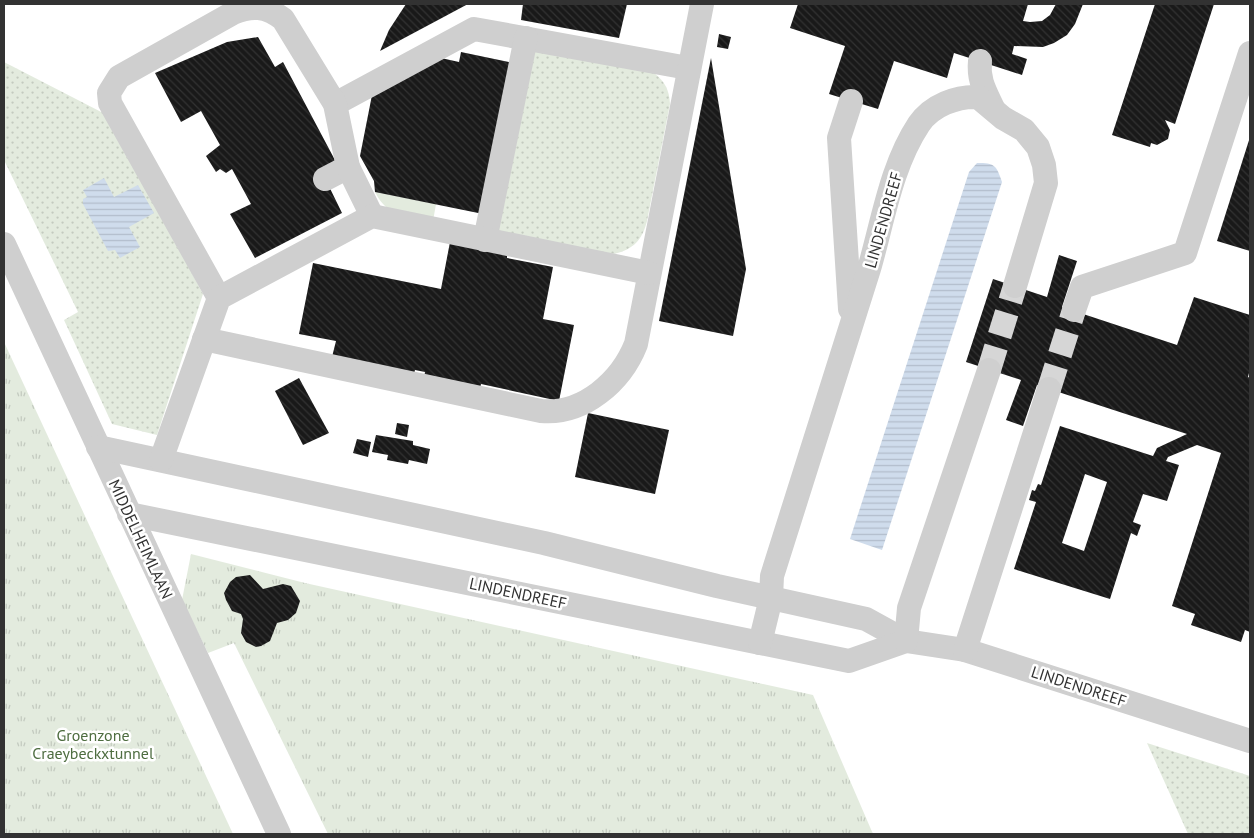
<svg xmlns="http://www.w3.org/2000/svg" width="1254" height="838" font-family="'PT Sans',sans-serif">
	<style>
		.grass { fill: url(#grass-dots) }
		.park { fill: url(#park-tufts) }
		.garden { fill: #e3ebde }
		.water { fill: url(#water-rules) }
		.building { fill: url(#building-back-hatch); fill-rule: evenodd }
		.lines { fill: none; stroke-linecap: round; stroke-linejoin: round }
		.minor-tunnel { stroke: #d6d6d6; stroke-width: 24; stroke-dasharray: 24 12; stroke-linecap: butt }
		.minor { stroke: #cfcfcf; stroke-width: 24 }
		.labels { text-anchor: middle; stroke-width: 5; stroke-linejoin: round; paint-order: stroke }
		.street-label { font-size: 16px; fill: #323232; stroke: #fff }
		.park-label { font-size: 16px; fill: #4e6d40; stroke: #fff }
	</style>
	<defs>
		<pattern id="grass-dots" width="8" height="8" patternUnits="userSpaceOnUse" patternTransform="scale(1.25)"><rect width="8" height="8" fill="#e3ebde"/><path d="M2 2h.1M6 6h.1" fill="none" stroke="#c3cabf" stroke-width="1.8" stroke-linecap="round"/></pattern>
		<pattern id="park-tufts" width="24" height="20" patternUnits="userSpaceOnUse" patternTransform="scale(1.25)"><rect width="24" height="20" fill="#e3ebde"/><path d="M3 7l-1-3M5 7V3M7 7l1-3M15 17l-1-3M17 17v-4M19 17l1-3" fill="none" stroke="#c3cabf"/></pattern>
		<pattern id="water-rules" width="6" height="5" patternUnits="userSpaceOnUse" patternTransform="scale(1.25)"><rect width="6" height="5" fill="#cfdcec"/><path d="M0 2.5h6" fill="none" stroke="#b2bdcb"/></pattern>
		<pattern id="building-back-hatch" width="6" height="6" patternUnits="userSpaceOnUse" patternTransform="scale(1.25)"><rect width="6" height="6" fill="#191919"/><path d="M-1 5l2 2M0 0l6 6M5-1l2 2" fill="none" stroke="#323232"/></pattern>
	</defs>
	<rect width="100%" height="100%" fill="#fff"/>
	<g class="grass">
		<path d="M531,48L654,73C665,82 669,89 670,104L647,221C642,240 634,249 614,254L496,233Z"/>
		<path d="M4,62L109,116L203,294L157,435L112,424L64,320L78,312L4,160Z"/>
		<path d="M1147,743L1250,776V834H1188Z"/>
	</g>
	<g class="park">
		<path d="M4,342L233,834H4Z"/>
		<path d="M191,554L305,583L813,695L873,834H328L234,643L208,653L182,600Z"/>
	</g>
	<path class="garden" d="M375,192L436,204L433,221C406,215 388,218 375,192Z"/>
	<g class="water">
		<path d="M977,163C995,163 996,165 1002,182L882,550L850,539L969,172Z"/>
		<path d="M104,178L114,197L138,185L154,213L129,227L140,247L120,258L115,250L108,251L83,204V199L87,197L83,190Z"/>
	</g>
	<g class="building">
		<path d="M406,4H468L380,51L389,30Z"/>
		<path d="M523,4H627L619,38L521,20Z"/>
		<path d="M798,4H1028L1023,21L1030,22L1042,21L1050,15L1056,4H1083L1075,24L1067,35L1054,43L1043,47L1014,46L1012,54L1027,59L1022,75L954,53L947,78L894,61L878,109L829,94L845,46L790,28Z"/>
		<path d="M1155,4H1214L1175,124L1165,120L1170,130L1168,139L1157,145L1151,143L1150,147L1112,135Z"/>
		<path d="M719,34L731,37L728,49L717,47Z"/>
		<path d="M258,37L275,67L283,62L336,162L321,170L342,213L255,258L230,214L251,204L232,169L226,173L220,169L216,172L206,156L220,145L201,111L181,122L155,73L227,42Z"/>
		<path d="M461,52L518,64L488,215L375,192L374,181L360,156L372,95L441,58L459,62Z"/>
		<path d="M711,58L746,269L733,336L659,321Z"/>
		<path d="M1250,137V251L1217,241Z"/>
		<path d="M450,242L507,254V258L553,267L543,319L574,325L559,401L481,384L480,389L424,378L425,372L415,370L414,374L332,357L336,341L299,334L313,263L441,289Z"/>
		<path d="M1059,255L1077,261L1062,307L1177,345L1194,297L1250,315V369L1248,377L1250,378V632L1245,630L1241,642L1191,625L1195,614L1172,606L1221,453L1197,445L1168,457L1166,461L1179,465L1167,501L1143,494L1133,522L1141,525L1137,536L1131,533L1110,599L1014,569L1036,502L1029,500L1032,490L1035,491L1038,484L1041,485L1060,426L1153,456L1157,448L1187,434L1037,385L1023,426L1006,420L1021,380L966,362L993,279L1047,297ZM1085,474L1107,482L1084,551L1062,543Z"/>
		<path d="M299,378L329,433L303,445L275,391Z"/>
		<path d="M588,413L669,430L655,494L575,477Z"/>
		<path d="M397,423L409,425L407,437L395,434Z"/>
		<path d="M376,435L413,441V445L430,449L427,464L409,460L408,464L387,460L388,455L372,452Z"/>
		<path d="M357,439L371,442L368,457L353,453Z"/>
		<path d="M250,575L263,589L283,584L291,586L300,601L296,613L288,620L277,623L270,641L261,646L256,647L246,642L241,633L243,619L241,614L232,611L226,600L224,593L230,582L236,577Z"/>
	</g>
	<g class="lines">
		<g class="minor-tunnel">
			<path d="M989,370L1015,286"/>
			<path d="M1049,389L1074,310"/>
		</g>
		<g class="minor">
			<path d="M980,61C978,80 985,91 993,108"/>
			<path d="M335,104L474,29L688,68"/>
			<path d="M325,179L348,167"/>
			<path d="M485,240L526,38"/>
			<path d="M4,244L279,834"/>
			<path d="M219,298L110,103L109,93L119,77L233,13C252,5 266,6 283,19L335,104L348,167L372,216"/>
			<path d="M850,309L839,138L851,101"/>
			<path d="M1074,310L1082,287L1185,253L1250,53"/>
			<path d="M204,339L541,411C583,415 621,382 636,344L702,4"/>
			<path d="M98,447L544,543L717,586L866,619L906,641L965,650L1250,741"/>
			<path d="M161,460L219,298L372,216L649,273"/>
			<path d="M129,514L849,661L906,641"/>
			<path d="M906,641L909,608L989,370"/>
			<path d="M760,643L771,598L772,576C804,473 837,372 869,269C883,221 891,166 919,124C932,105 957,96 978,97L1003,118L1024,130L1038,147L1044,165L1046,183L1015,286"/>
			<path d="M965,650L1049,389"/>
		</g>
	</g>
	<g class="labels">
		<g class="street-label">
			<text transform="translate(883 220) rotate(-74)" y="6">LINDENDREEF</text>
			<text transform="translate(141 539) rotate(65)" y="6">MIDDELHEIMLAAN</text>
			<text transform="translate(518 593) rotate(12)" y="6">LINDENDREEF</text>
			<text transform="translate(1079 686) rotate(18)" y="6">LINDENDREEF</text>
		</g>
		<g class="park-label">
			<text x="93" y="741">Groenzone<tspan x="93" dy="18">Craeybeckxtunnel</tspan></text>
		</g>
	</g>
	<rect width="1254" height="838" fill="none" stroke="#323232" stroke-width="10"/>
</svg>
